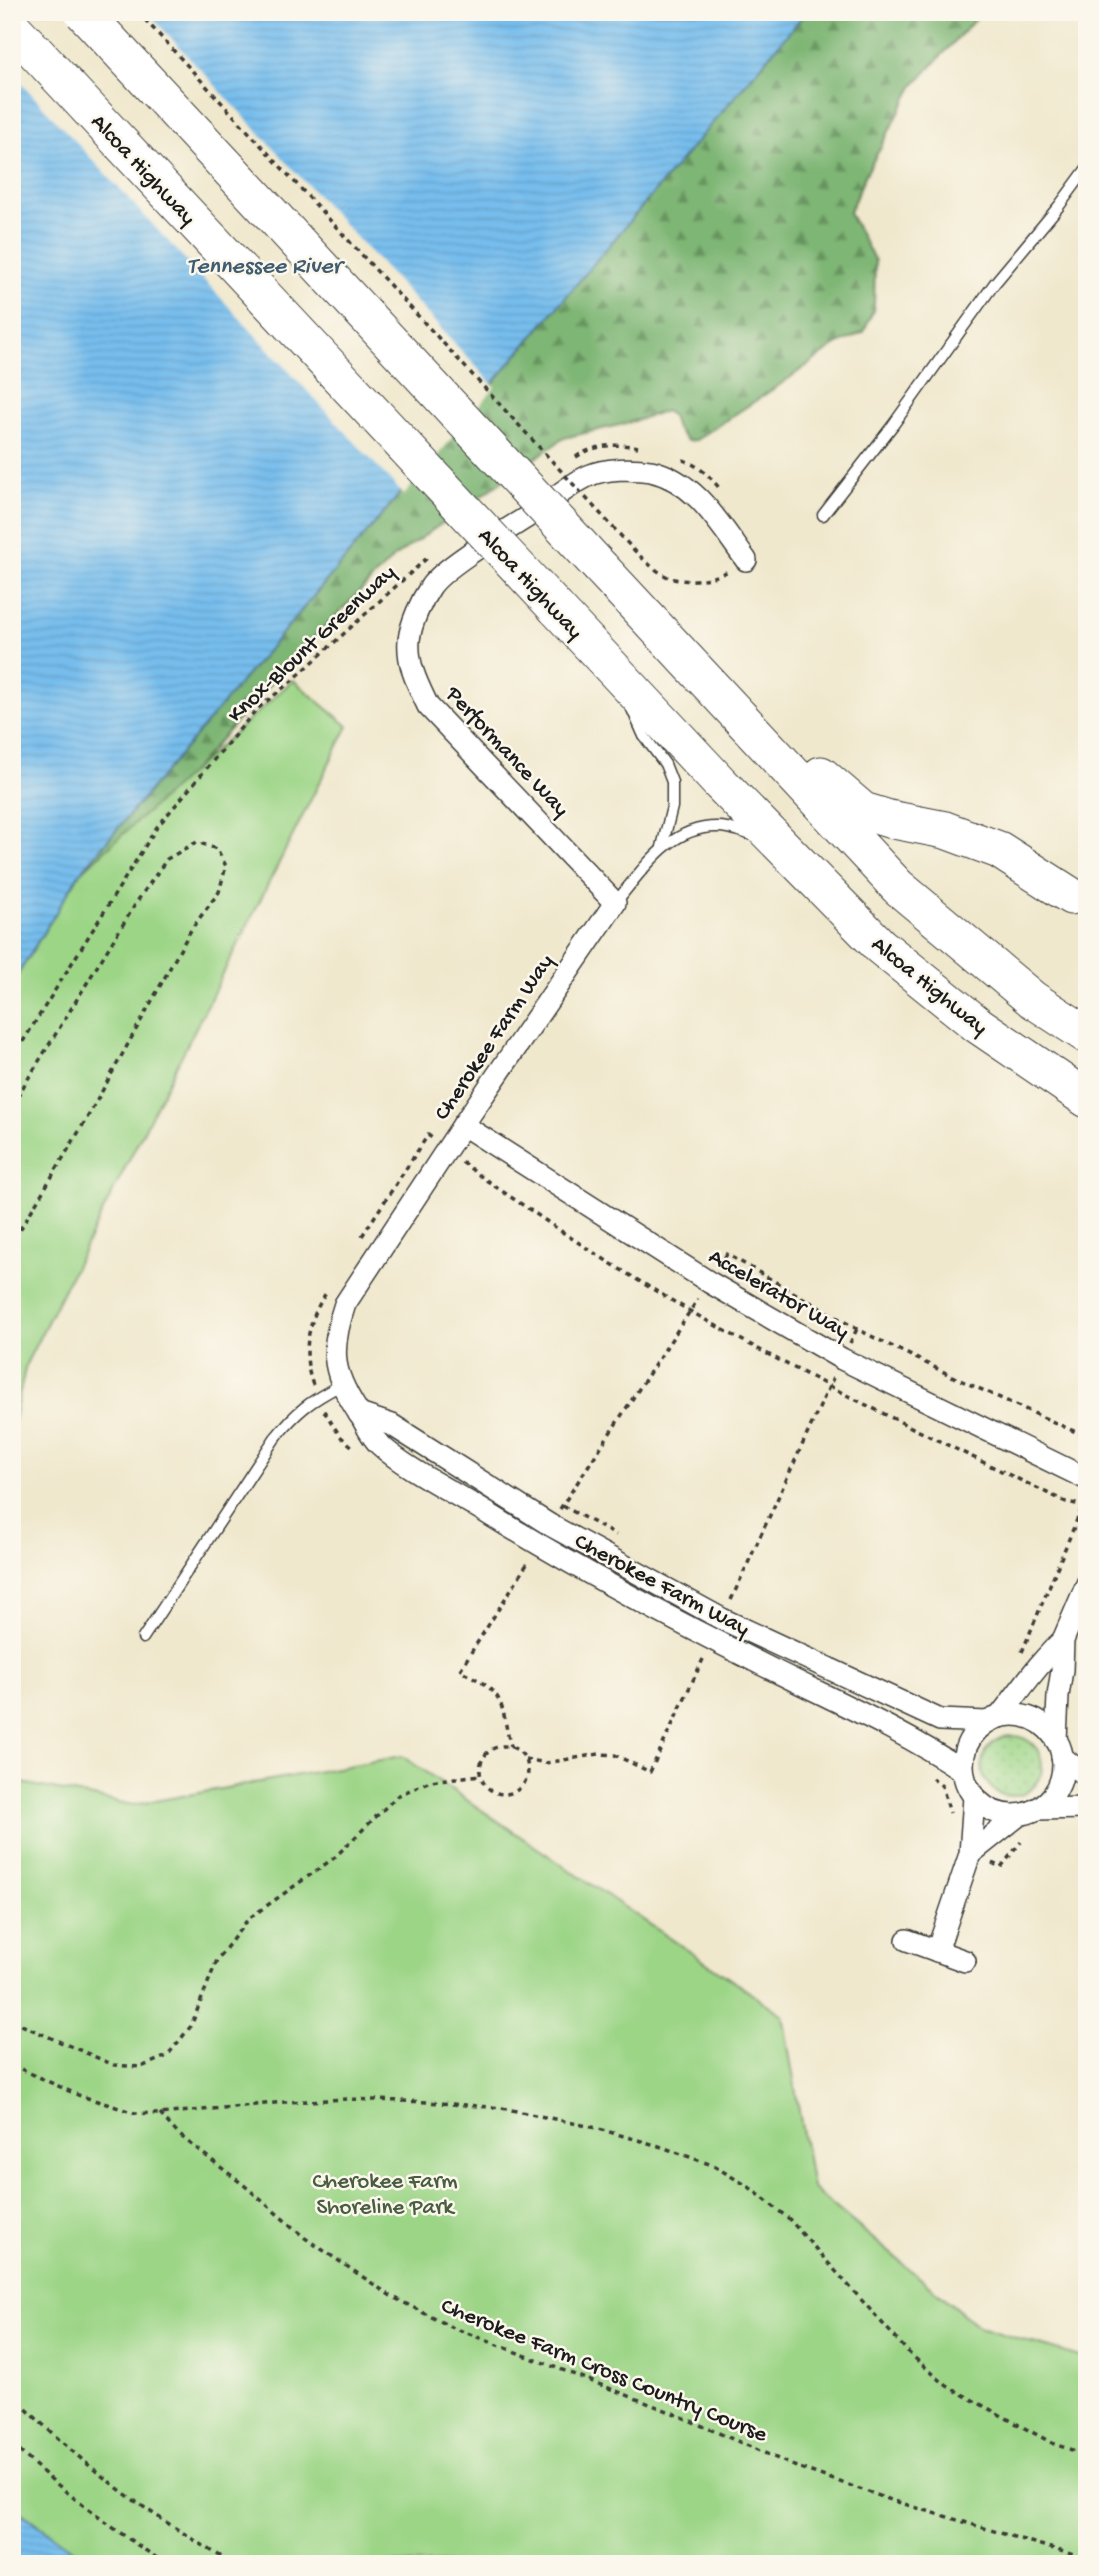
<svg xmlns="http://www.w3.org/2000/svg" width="1099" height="2576" font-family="'Gochi Hand',sans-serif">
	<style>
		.grass { fill: url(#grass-dots); stroke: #5c7852; stroke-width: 2 }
		.forest { fill: url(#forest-firs); stroke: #4d6948; stroke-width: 2 }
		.green { fill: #9dd587; stroke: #5c7852; stroke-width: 2 }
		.water { fill: url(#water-rules); stroke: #496c84; stroke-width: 2 }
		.pier { fill: #f0e8cd }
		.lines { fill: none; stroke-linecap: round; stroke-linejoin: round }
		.lane-casing { stroke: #3c3b37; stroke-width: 13 }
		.street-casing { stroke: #3c3b37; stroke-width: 24 }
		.highway-casing { stroke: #3c3b37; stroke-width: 39 }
		.path { stroke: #3c3b37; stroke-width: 3.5; stroke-dasharray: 5 5; stroke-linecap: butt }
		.lane { stroke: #fff; stroke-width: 10 }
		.street { stroke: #fff; stroke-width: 21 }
		.highway { stroke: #fff; stroke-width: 37 }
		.highway-bridge-casing { stroke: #3c3b37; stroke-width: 39; stroke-linecap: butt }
		.path-bridge { stroke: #3c3b37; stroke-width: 3.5; stroke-dasharray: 5 5; stroke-linecap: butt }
		.highway-bridge { stroke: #fff; stroke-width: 37 }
		.labels { text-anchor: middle; stroke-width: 5; stroke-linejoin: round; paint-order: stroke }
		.street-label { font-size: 23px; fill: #1c1c1c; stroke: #fbf7ec }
		.park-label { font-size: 23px; fill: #495d41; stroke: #fbf7ec }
		.water-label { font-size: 24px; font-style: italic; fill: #405c70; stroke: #fbf7ec }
	</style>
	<defs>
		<pattern id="grass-dots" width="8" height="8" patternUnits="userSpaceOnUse" patternTransform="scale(1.75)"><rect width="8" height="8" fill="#9dd587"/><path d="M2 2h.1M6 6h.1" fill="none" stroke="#87b674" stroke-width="1.8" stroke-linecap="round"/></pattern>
		<pattern id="forest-firs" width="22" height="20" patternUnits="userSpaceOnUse" patternTransform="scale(1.75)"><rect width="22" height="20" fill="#7eb674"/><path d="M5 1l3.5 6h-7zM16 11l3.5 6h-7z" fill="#66935e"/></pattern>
		<pattern id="water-rules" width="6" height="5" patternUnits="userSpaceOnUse" patternTransform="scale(1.75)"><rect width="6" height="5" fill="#76bded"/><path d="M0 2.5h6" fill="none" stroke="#66a2cb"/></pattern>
	</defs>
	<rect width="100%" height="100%" fill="#fbf7ec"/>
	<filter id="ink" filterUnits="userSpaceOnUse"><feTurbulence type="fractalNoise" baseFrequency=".0143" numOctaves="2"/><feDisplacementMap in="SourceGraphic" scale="14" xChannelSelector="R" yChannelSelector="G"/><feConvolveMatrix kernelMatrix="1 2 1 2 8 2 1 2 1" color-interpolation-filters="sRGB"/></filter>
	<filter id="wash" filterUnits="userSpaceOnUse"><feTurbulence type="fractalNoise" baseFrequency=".00686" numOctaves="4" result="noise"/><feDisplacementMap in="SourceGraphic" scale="28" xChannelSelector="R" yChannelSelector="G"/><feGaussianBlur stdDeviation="1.57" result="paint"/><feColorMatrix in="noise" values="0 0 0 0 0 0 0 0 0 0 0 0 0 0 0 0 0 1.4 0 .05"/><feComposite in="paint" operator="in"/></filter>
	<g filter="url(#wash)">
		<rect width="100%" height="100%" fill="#f0e8cd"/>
		<circle class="grass" cx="1012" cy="1766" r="30"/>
		<path class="forest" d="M806,12H982L914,85L865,176L849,213L875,261L874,308L864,332L836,345L781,384L696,440L687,441L676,428L672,416L665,411L628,423L564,438L394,557L276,677L189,775L80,873Z"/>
		<g class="green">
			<path d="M293,680L348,726L26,1364L12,1429V984L80,873Z"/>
			<path d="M402,1756L783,2015L812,2188L979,2327L1087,2359V2564H92L12,2506V1781L133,1805Z"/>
		</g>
		<g class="water">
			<path d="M12,12H806L80,873L12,984Z"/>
			<path d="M12,2506L92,2564H12Z"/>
		</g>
		<path class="pier" d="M12,12H147L495,387L404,495L12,73Z"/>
	</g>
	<g filter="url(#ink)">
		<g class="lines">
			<defs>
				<g id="lane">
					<path d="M823,515L893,425L994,284L1059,206L1087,168"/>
					<path d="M632,709L644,736L665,764L672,782V807L662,847"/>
					<path d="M615,903C643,870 669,826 718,827C730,827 744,833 756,836"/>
					<path d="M143,1638L275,1438C297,1411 310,1401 341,1385"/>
				</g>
				<g id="street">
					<path d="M746,560C720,525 696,481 651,471C633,468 605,468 588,476C569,485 552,500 535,512C509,529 447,564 431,586C421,601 411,623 409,640C407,665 418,685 428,706L615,903L463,1125L345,1304C328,1354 333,1375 362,1418C367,1427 372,1438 380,1445C406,1469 455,1493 487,1513C574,1567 665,1616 757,1662C826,1697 899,1728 963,1771"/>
					<path d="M463,1125L709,1282L842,1359L1087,1479"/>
					<path d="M359,1414L392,1425L550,1525L722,1619L940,1720L987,1722"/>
					<circle cx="1013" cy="1765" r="50"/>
					<path d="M999,1717C1020,1691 1039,1662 1063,1640"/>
					<path d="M1056,1740L1058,1696L1062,1670L1063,1640L1087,1584"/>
					<path d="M1062,1757L1087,1777"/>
					<path d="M1036,1809L1087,1808"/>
					<path d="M970,1854L1019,1815"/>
					<path d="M907,1940L965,1961"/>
					<path d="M937,1951L970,1854L974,1797"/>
				</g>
				<g id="highway">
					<path d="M601,568L898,887L1032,999L1087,1035"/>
					<path d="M556,608L720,783L880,946L978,1025L1087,1099"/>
					<path d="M821,775L863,811L889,819L945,830L999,850L1071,896"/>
				</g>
			</defs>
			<use href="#lane" class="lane-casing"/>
			<use href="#street" class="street-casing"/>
			<use href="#highway" class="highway-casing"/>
			<g class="path">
				<path d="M576,457C594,445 617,443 638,447"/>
				<path d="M683,460C698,465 710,476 720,489"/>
				<path d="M633,549C643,559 660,576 674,579C690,583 717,578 730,570"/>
				<path d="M12,1059L157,827L256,710L293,680L427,558"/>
				<path d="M12,1105L138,900L167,859L197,842L217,849L226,866L219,892L192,928L90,1113L12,1243"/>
				<path d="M462,1162C486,1181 511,1197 536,1214C703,1330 883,1414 1066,1502L1087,1506"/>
				<path d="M362,1236L428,1135L432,1138"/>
				<path d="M719,1266L727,1254L857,1329L960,1380L1087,1437"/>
				<path d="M850,1343L857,1329"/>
				<path d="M313,1385C301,1354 308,1320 326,1293"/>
				<path d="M324,1411L340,1436L354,1448"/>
				<path d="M563,1506L616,1535"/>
				<path d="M560,1509L698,1299"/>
				<path d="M731,1600L833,1378"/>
				<path d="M1022,1652L1086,1498"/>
				<circle cx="504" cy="1770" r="24"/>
				<path d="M512,1748C505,1732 506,1709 496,1695C488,1684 472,1677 460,1670L529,1561"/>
				<path d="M525,1759L546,1763L599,1754L615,1755L650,1772L704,1657"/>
				<path d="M932,1778L942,1786L950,1813"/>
				<path d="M992,1863L1001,1867L1021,1842"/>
				<path d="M12,2021L114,2065L141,2067L167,2056L191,2026L217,1960L248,1919L334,1858L397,1796L430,1781L481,1775"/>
				<path d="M12,2065L78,2095L135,2113L160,2114L285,2102L348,2099L427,2102L502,2108L592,2127L659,2146L712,2165L749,2187L789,2219L909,2353L947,2386L1054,2444L1087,2455"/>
				<path d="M160,2114L178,2134L245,2186L305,2238L391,2296L449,2326L673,2413L794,2466L891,2500L1087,2559"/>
				<path d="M12,2395C58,2440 106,2483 160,2518C184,2534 209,2549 233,2564"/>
				<path d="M12,2444C60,2490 111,2528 166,2564"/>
			</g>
			<use href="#lane" class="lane"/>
			<use href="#street" class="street"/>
			<use href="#highway" class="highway"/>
			<defs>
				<g id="highway-bridge">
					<path d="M83,12L601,568"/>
					<path d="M12,27L556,608"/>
				</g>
			</defs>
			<use href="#highway-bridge" class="highway-bridge-casing"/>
			<path class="path-bridge" d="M138,12L633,549"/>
			<use href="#highway-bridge" class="highway-bridge"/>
		</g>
	</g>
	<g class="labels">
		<g class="street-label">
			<text transform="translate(145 168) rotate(47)" y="8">Alcoa Highway</text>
			<text transform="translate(532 582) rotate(47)" y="8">Alcoa Highway</text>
			<text transform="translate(310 642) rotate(-43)" y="8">Knox-Blount Greenway</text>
			<text transform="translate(509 750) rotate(47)" y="8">Performance Way</text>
			<text transform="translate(931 984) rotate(39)" y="8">Alcoa Highway</text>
			<text transform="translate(492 1036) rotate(-56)" y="8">Cherokee Farm Way</text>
			<text transform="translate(780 1292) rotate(30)" y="8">Accelerator Way</text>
			<text transform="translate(663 1583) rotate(28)" y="8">Cherokee Farm Way</text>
			<text transform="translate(605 2368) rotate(22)" y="8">Cherokee Farm Cross Country Course</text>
		</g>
		<g class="park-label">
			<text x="385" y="2187">Cherokee Farm<tspan x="385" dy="26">Shoreline Park</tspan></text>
		</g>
		<g class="water-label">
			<text x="264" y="272">Tennessee River</text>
		</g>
	</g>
	<rect width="1099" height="2576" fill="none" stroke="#fbf7ec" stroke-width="42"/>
</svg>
